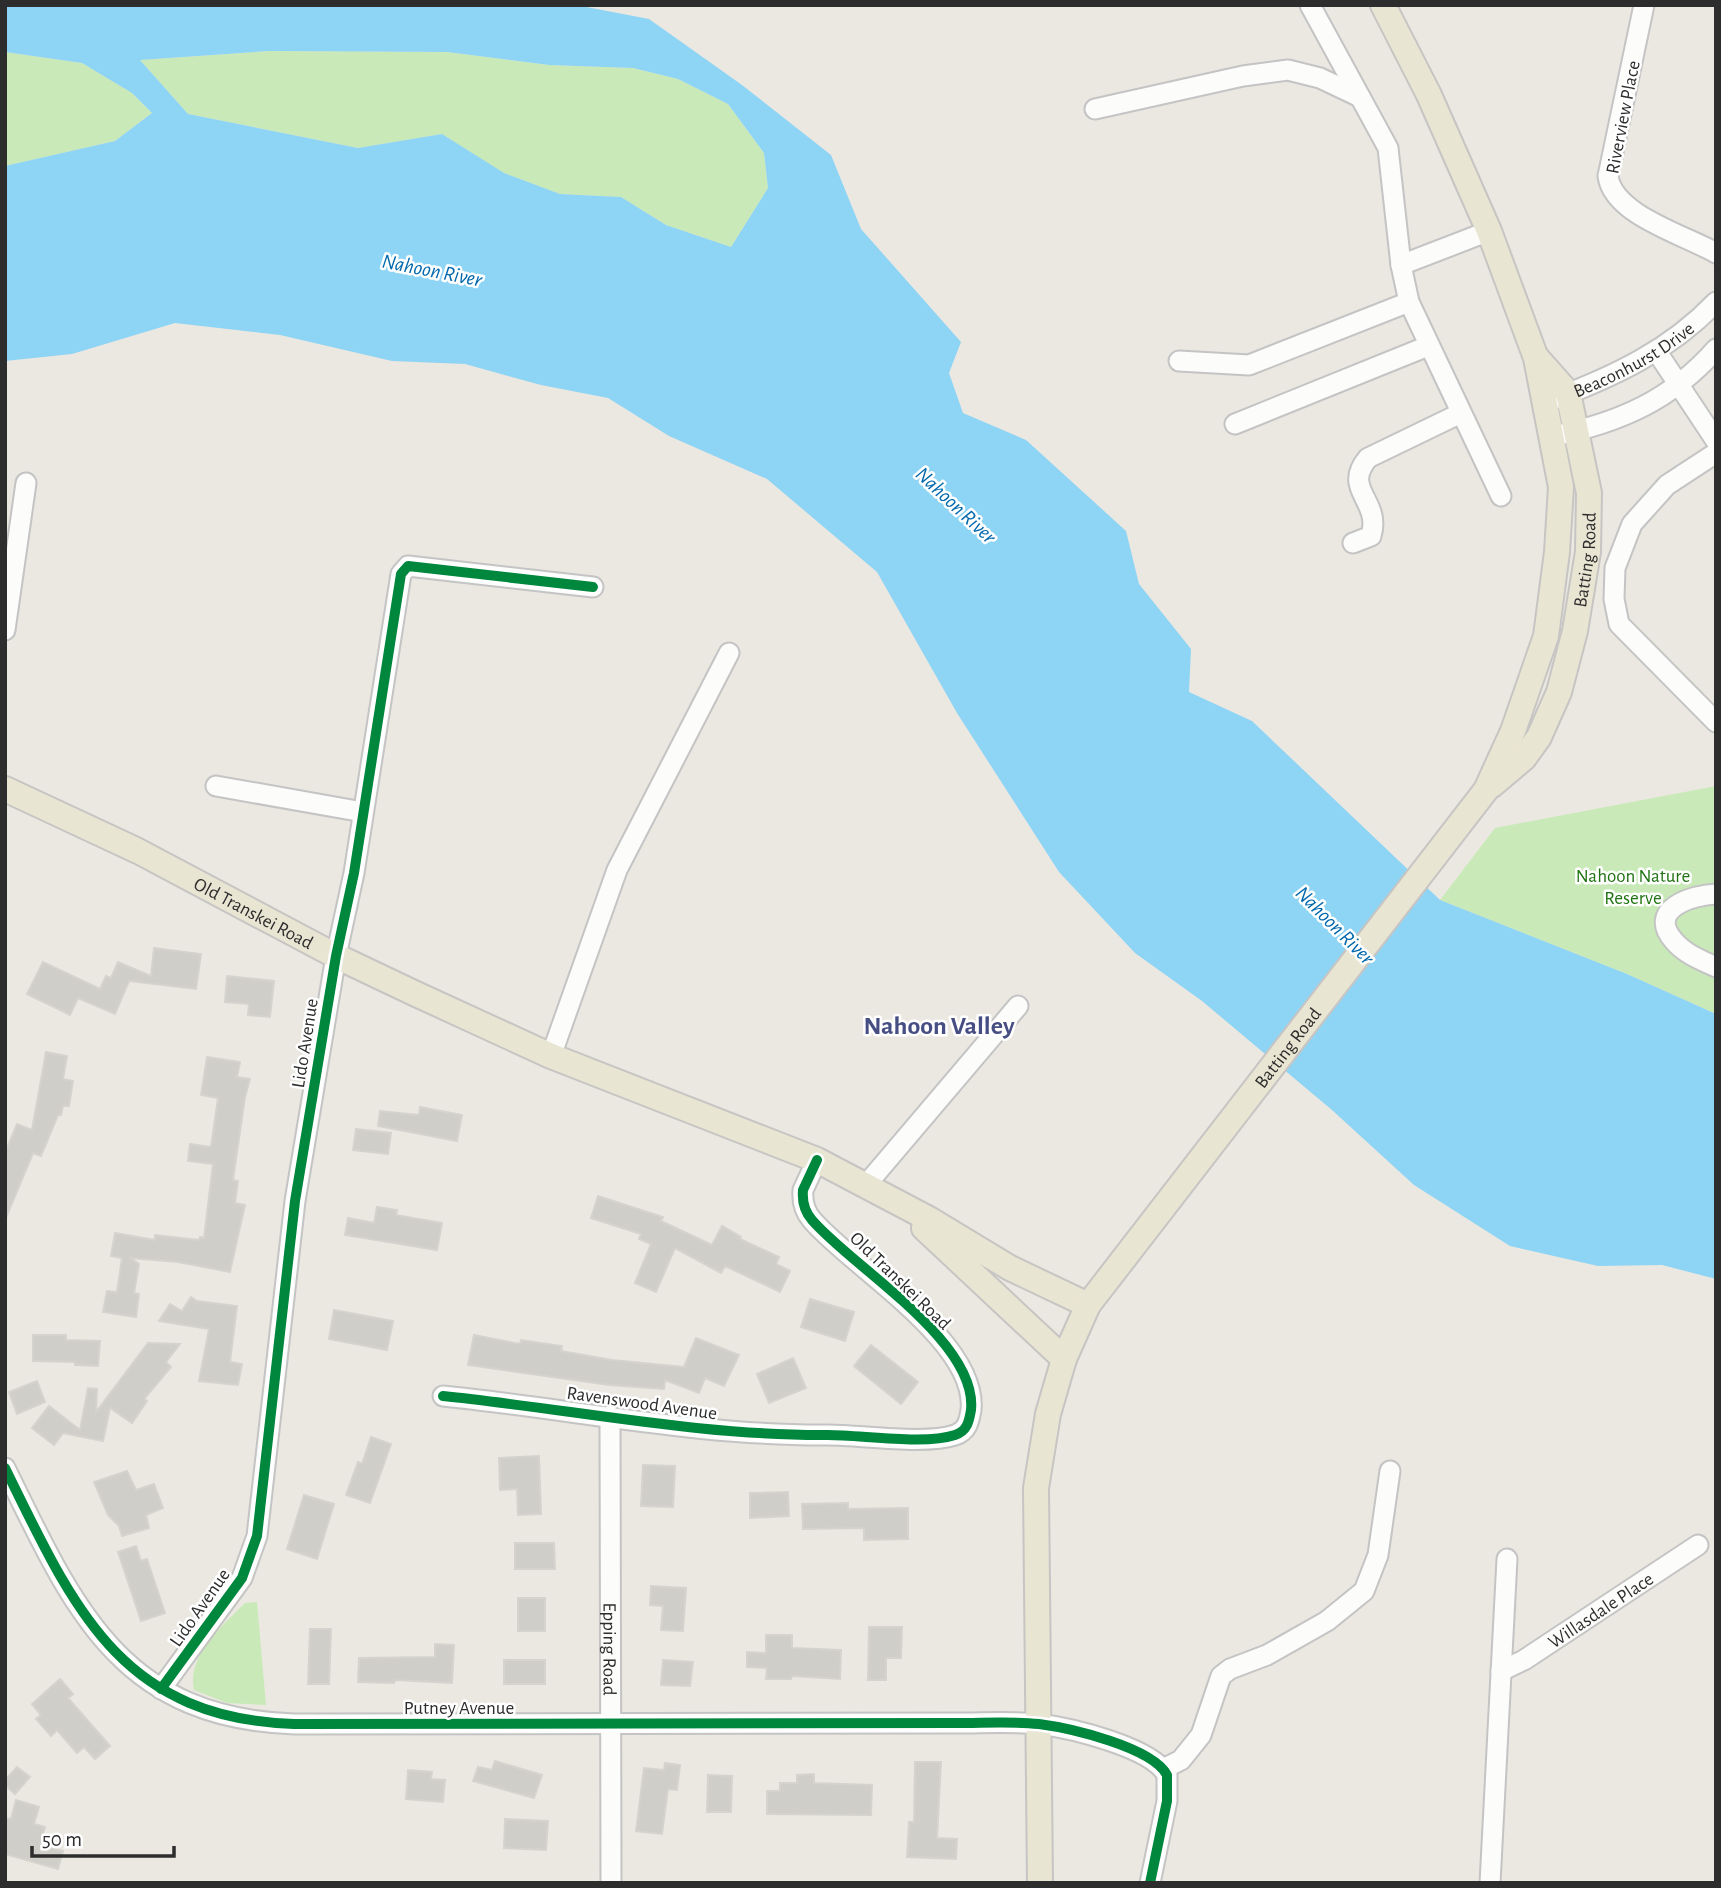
<svg xmlns="http://www.w3.org/2000/svg" width="1721" height="1888" font-family="'Alegreya Sans',sans-serif">
	<style>
		.green { fill: #c9eab8 }
		.water { fill: #8ed4f4; fill-rule: evenodd }
		.building { fill: #d0cec9; stroke: #d6d3ce; stroke-width: 2 }
		.lines { fill: none; stroke-linecap: round; stroke-linejoin: round }
		.minor-casing { stroke: #c4c4c4; stroke-width: 23 }
		.major-casing { stroke: #c6c5c3; stroke-width: 28 }
		.minor { stroke: #fcfcfb; stroke-width: 19 }
		.major { stroke: #e9e5d3; stroke-width: 24 }
		.cycleway-casing { stroke: #fff; stroke-width: 15 }
		.cycleway { stroke: #00873e; stroke-width: 10 }
		.labels { text-anchor: middle; stroke-width: 5; stroke-linejoin: round; paint-order: stroke }
		.street-label { font-size: 19px; fill: #2d2d2d; stroke: #fff }
		.park-label { font-size: 19px; fill: #217413; stroke: #fff }
		.water-label { font-size: 21px; font-style: italic; fill: #0068ad; stroke: #fff }
		.district-label { font-size: 26px; font-weight: bold; fill: #474e83; stroke: #fff }
	</style>
	<rect width="100%" height="100%" fill="#ebe8e2"/>
	<g class="green">
		<path d="M269,51L447,52L549,65L633,68L678,79L728,104L764,153L768,188L731,247L666,225L621,197L560,194L503,173L442,134L358,148L188,114L140,60Z"/>
		<path d="M5,52L82,63L132,93L152,113L115,141L5,166Z"/>
		<path d="M1716,786V1014L1627,974L1440,900L1495,828Z"/>
		<path d="M257,1602L266,1705L227,1703L194,1690C186,1657 223,1625 245,1603Z"/>
	</g>
	<path class="water" d="M5,5H576L649,19L742,85L831,155L861,229L961,342L949,373L963,413L1026,440L1126,531L1139,584L1191,649L1189,692L1252,721L1440,900L1627,974L1716,1014V1279L1662,1265L1598,1266L1510,1246L1414,1185L1332,1110L1202,1001L1135,953L1059,872L957,713L877,572L767,479L669,436L608,398L541,385L465,364L392,361L280,335L175,323L72,354L5,361V166L115,141L152,113L132,93L82,63L5,52ZM269,51L447,52L549,65L633,68L678,79L728,104L764,153L768,188L731,247L666,225L621,197L560,194L504,173L442,134L358,148L188,114L140,60Z"/>
	<g class="building">
		<path d="M154,948L201,954L196,989L129,981L115,1014L78,998L70,1015L27,994L43,962L100,989L106,976L111,978L118,962L151,976Z"/>
		<path d="M227,976L274,981L270,1017L248,1015L249,1004L225,1002Z"/>
		<path d="M46,1052L67,1056L63,1079L73,1081L69,1106H63L61,1115H58L41,1156L33,1153L5,1220V1153L17,1124L32,1130Z"/>
		<path d="M207,1057L240,1062L237,1077L250,1079L245,1097L233,1180L238,1181L235,1203L245,1205L230,1272L178,1262L130,1258L139,1264L134,1293L139,1294L136,1317L103,1312L107,1291L117,1292L122,1258L111,1256L115,1233L155,1240V1235L199,1240L200,1237L204,1238L213,1164L188,1161L190,1144L211,1147L218,1098L201,1095Z"/>
		<path d="M420,1107L462,1115L457,1141L378,1126L380,1111L419,1115Z"/>
		<path d="M356,1129L391,1133L388,1154L353,1150Z"/>
		<path d="M598,1196L663,1217L661,1221L712,1245L722,1226L741,1237L740,1239L779,1257L776,1264L790,1271L780,1292L725,1266L721,1273L675,1248L656,1292L635,1283L651,1244L639,1239L641,1234L591,1218Z"/>
		<path d="M377,1207L397,1210L396,1215L442,1223L437,1250L345,1235L348,1218L374,1223Z"/>
		<path d="M191,1297L197,1301L237,1306L230,1362L242,1364L238,1385L199,1381L209,1329L159,1321L170,1304L182,1311Z"/>
		<path d="M810,1299L854,1312L845,1341L801,1327Z"/>
		<path d="M334,1310L393,1321L387,1350L329,1339Z"/>
		<path d="M33,1335H66V1340L100,1341L98,1366L75,1365V1362L33,1361Z"/>
		<path d="M474,1335L520,1344L521,1340L562,1346L561,1351L612,1360L684,1367L696,1338L739,1355L724,1386L705,1378L699,1393L665,1380L664,1389L609,1385L468,1365Z"/>
		<path d="M148,1343L180,1344L166,1362L171,1367L144,1399L147,1401L132,1423L110,1408L103,1441L63,1433L54,1445L32,1428L49,1406L80,1430L88,1388L97,1389L96,1412Z"/>
		<path d="M871,1345L918,1382L901,1404L854,1366Z"/>
		<path d="M793,1358L806,1388L769,1403L757,1374Z"/>
		<path d="M37,1381L45,1402L17,1414L9,1392Z"/>
		<path d="M371,1437L391,1444L370,1503L346,1495L358,1462L362,1464Z"/>
		<path d="M539,1456L541,1514L518,1515L517,1489L500,1490L499,1458Z"/>
		<path d="M643,1465L675,1466L673,1507L641,1506Z"/>
		<path d="M127,1471L136,1490L154,1484L163,1508L146,1515L149,1528L122,1536L119,1526L108,1515L94,1482Z"/>
		<path d="M788,1492L789,1516L750,1518V1493Z"/>
		<path d="M304,1495L334,1504L317,1559L287,1549Z"/>
		<path d="M848,1503V1509L908,1508V1539L864,1540V1528L803,1529L802,1504Z"/>
		<path d="M515,1543H554L555,1569H515Z"/>
		<path d="M136,1546L141,1561L147,1559L165,1613L141,1621L118,1552Z"/>
		<path d="M651,1586L686,1588L683,1631L661,1630L663,1606L650,1605Z"/>
		<rect x="518" y="1598" width="27" height="33"/>
		<path d="M869,1627H902L901,1658H886V1680H868Z"/>
		<path d="M310,1629H331L329,1684H308Z"/>
		<path d="M766,1635H792V1648L841,1650L840,1679L792,1676L791,1679H766L767,1668L747,1667V1652L766,1653Z"/>
		<path d="M435,1644L454,1645L452,1683L395,1680L394,1683L358,1682L359,1658L435,1657Z"/>
		<rect x="504" y="1660" width="41" height="24"/>
		<path d="M663,1660L693,1662L690,1686L661,1685Z"/>
		<path d="M60,1679L73,1694L68,1698L110,1746L95,1759L84,1747L77,1753L57,1730L51,1736L36,1719L41,1715L32,1704Z"/>
		<path d="M495,1761L542,1775L534,1798L473,1781L478,1767L492,1770Z"/>
		<path d="M915,1762H941L937,1838L957,1839L956,1859L907,1857L909,1822H914Z"/>
		<path d="M665,1763L680,1765L677,1790L668,1789L662,1834L636,1831L644,1768L664,1770Z"/>
		<path d="M17,1767L30,1777L15,1794L5,1785V1780Z"/>
		<path d="M408,1770L432,1772L431,1779L445,1780L443,1802L406,1799Z"/>
		<path d="M814,1774V1783L872,1785L871,1815L767,1814V1791H780V1783H797V1775Z"/>
		<path d="M708,1775L732,1776L731,1812H707Z"/>
		<path d="M16,1800L39,1807L34,1824L45,1827L40,1844L63,1851L58,1869L5,1854V1818L11,1819Z"/>
		<path d="M505,1819L548,1821L546,1850L504,1848Z"/>
	</g>
	<g class="lines">
		<defs>
			<g id="minor">
				<path d="M1310,5L1388,148L1401,265L1409,302L1501,496"/>
				<path d="M1644,5L1608,176C1613,215 1685,235 1716,253"/>
				<path d="M1095,109L1243,76L1288,70L1320,78L1360,97"/>
				<path d="M1401,265L1489,231"/>
				<path d="M1657,352L1716,441"/>
				<path d="M1179,361L1249,365L1409,302"/>
				<path id="s1" d="M1554,399C1615,376 1670,350 1716,302"/>
				<path d="M1235,424L1428,346"/>
				<path d="M1553,436C1619,423 1671,400 1716,349"/>
				<path d="M1716,453L1667,485L1632,524L1615,568L1614,599L1619,624L1716,722"/>
				<path d="M1353,543L1371,536C1382,500 1341,490 1368,458L1461,413"/>
				<path d="M5,630L26,483"/>
				<path d="M216,786L363,812"/>
				<path d="M1716,894C1692,895 1646,909 1674,941C1685,954 1701,960 1716,967"/>
				<path d="M551,1056L617,870L729,653"/>
				<path d="M866,1185L1018,1006"/>
				<path d="M443,1396C571,1409 699,1436 828,1435C862,1435 925,1445 955,1435C967,1431 969,1422 971,1410C978,1341 851,1266 812,1220C805,1212 802,1201 803,1190L817,1160"/>
				<path id="s2" d="M610,1416L611,1883"/>
				<path d="M5,1468C73,1606 119,1718 294,1724L957,1723C984,1723 1012,1721 1039,1724C1070,1728 1152,1747 1167,1775V1801L1150,1883"/>
				<path id="s3" d="M1501,1671L1524,1660L1698,1545"/>
				<path d="M161,1689L242,1578L257,1536L295,1201L336,956L354,873L401,574L408,566L593,587"/>
				<path d="M1163,1769L1181,1760L1201,1735L1221,1676L1230,1669L1267,1655L1327,1621L1364,1591L1378,1555L1390,1471"/>
				<path d="M1490,1883L1507,1559"/>
			</g>
			<g id="major">
				<path id="s4" d="M1492,785L1524,758L1539,737L1559,692L1575,631L1588,552L1589,493L1568,393L1537,358"/>
				<path id="s5" d="M5,789L138,851L336,956L416,994L551,1056L817,1160L929,1219L1010,1268L1088,1305"/>
				<path d="M924,1228L1064,1359"/>
				<path id="s6" d="M1040,1883L1036,1488L1048,1414L1064,1359L1088,1305L1486,790L1513,731L1546,636L1557,552L1561,487L1536,358L1489,231L1429,95L1383,5"/>
			</g>
		</defs>
		<use href="#minor" class="minor-casing"/>
		<use href="#major" class="major-casing"/>
		<use href="#minor" class="minor"/>
		<use href="#major" class="major"/>
		<defs>
			<g id="cycleway">
				<path d="M443,1396C571,1409 699,1436 828,1435C862,1435 925,1445 955,1435C967,1431 969,1422 971,1410C978,1341 851,1266 812,1220C805,1212 802,1201 803,1190L817,1160"/>
				<path d="M5,1468C73,1606 119,1718 294,1724L957,1723C984,1723 1012,1721 1039,1724C1070,1728 1152,1747 1167,1775V1801L1150,1883"/>
				<path d="M161,1689L242,1578L257,1536L295,1201L336,956L354,873L401,574L408,566L593,587"/>
			</g>
		</defs>
		<use href="#cycleway" class="cycleway-casing"/>
		<use href="#cycleway" class="cycleway"/>
	</g>
	<g class="labels">
		<g class="street-label">
			<text transform="translate(1622 117) rotate(-79)" y="7">Riverview Place</text>
			<text dy="7" stroke="none"><textPath href="#s1" startOffset="89">Beaconhurst Drive</textPath></text>
			<text dy="7" stroke="none"><textPath href="#s4" startOffset="252">Batting Road</textPath></text>
			<text dy="7" stroke="none"><textPath href="#s5" startOffset="278">Old Transkei Road</textPath></text>
			<text transform="translate(304 1043) rotate(-81)" y="7">Lido Avenue</text>
			<text dy="7" stroke="none"><textPath href="#s6" startOffset="912">Batting Road</textPath></text>
			<text transform="translate(901 1280) rotate(44)" y="7">Old Transkei Road</text>
			<text transform="translate(642 1402) rotate(8)" y="7">Ravenswood Avenue</text>
			<text transform="translate(199 1607) rotate(-55)" y="7">Lido Avenue</text>
			<text dy="7" stroke="none"><textPath href="#s3" startOffset="117">Willasdale Place</textPath></text>
			<text dy="7" stroke="none"><textPath href="#s2" startOffset="233">Epping Road</textPath></text>
			<text x="459" y="1714">Putney Avenue</text>
		</g>
		<g class="park-label">
			<text x="1633" y="882">Nahoon Nature<tspan x="1633" dy="22">Reserve</tspan></text>
		</g>
		<g class="water-label">
			<text transform="translate(432 270) rotate(11)" y="7">Nahoon River</text>
			<text transform="translate(956 505) rotate(43)" y="7">Nahoon River</text>
			<text transform="translate(1335 925) rotate(45)" y="7">Nahoon River</text>
		</g>
		<g class="district-label">
			<text x="939" y="1034">Nahoon Valley</text>
		</g>
	</g>
	<rect width="1721" height="1888" fill="none" stroke="#2d2d2d" stroke-width="14"/>
	<path d="M32 1846v10h142v-10" fill="none" stroke="#2d2d2d" stroke-width="3.5"/>
	<text x="42" y="1846" font-size="21" fill="#2d2d2d" stroke="#ffffff" stroke-width="5" paint-order="stroke">50 m</text>
</svg>
